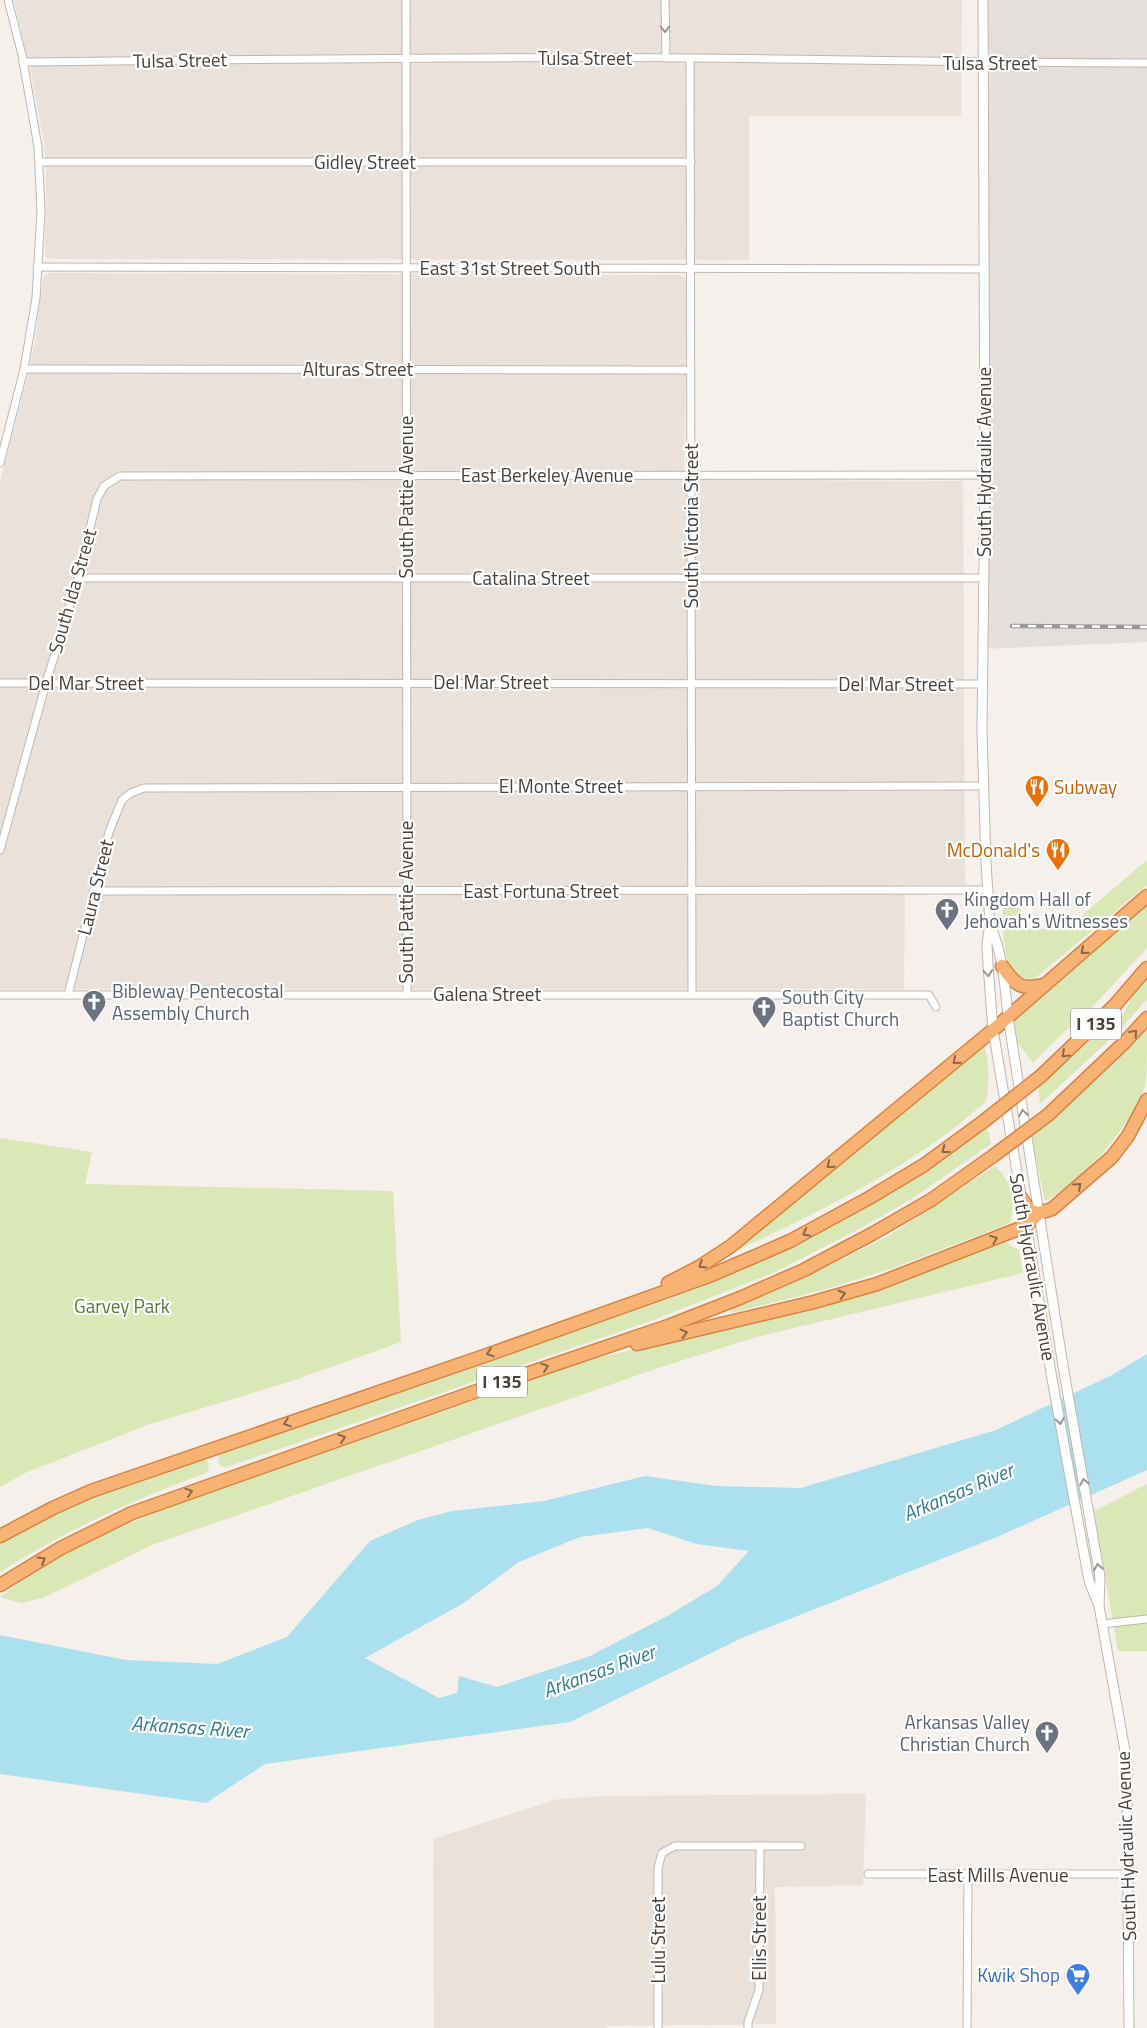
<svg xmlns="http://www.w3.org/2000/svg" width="1147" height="2028" font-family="'Titillium Web',sans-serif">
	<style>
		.residential { fill: #e9e1da }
		.industrial { fill: #e5dfdc }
		.green { fill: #dae7b6 }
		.water { fill: #abe0ee; fill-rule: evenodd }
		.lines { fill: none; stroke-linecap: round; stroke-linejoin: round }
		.minor-casing { stroke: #c0b6ae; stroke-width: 9 }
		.tertiary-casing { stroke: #c0b6ae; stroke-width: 11 }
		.motorway-casing { stroke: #d78443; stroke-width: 15 }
		.minor { stroke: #fff; stroke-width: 7 }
		.tertiary { stroke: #fff; stroke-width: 9 }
		.motorway { stroke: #f7b274; stroke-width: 12 }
		.rail-casing { stroke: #999; stroke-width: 4.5 }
		.rail { stroke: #fff; stroke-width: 2.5; stroke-dasharray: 8; stroke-linecap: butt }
		.motorway-bridge-casing { stroke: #d78443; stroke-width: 15; stroke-linecap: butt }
		.motorway-bridge { stroke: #f7b274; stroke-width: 12 }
		.oneway { stroke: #9b9692 }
		.oneway2 { stroke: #86684e }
		.labels { text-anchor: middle; stroke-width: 4.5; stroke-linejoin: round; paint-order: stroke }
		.shield { fill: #fff; stroke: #807974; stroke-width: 1 }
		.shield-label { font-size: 18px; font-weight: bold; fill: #494039 }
		.street-label { font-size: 19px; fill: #494039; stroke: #fff }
		.food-label { font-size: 19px; fill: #c56008; stroke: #fff; text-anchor: start }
		.worship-label { font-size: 19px; fill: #5b616d; stroke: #fff; text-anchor: start }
		.park-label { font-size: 19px; fill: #59792e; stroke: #fff }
		.shop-label { font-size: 19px; fill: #366cbe; stroke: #fff; text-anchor: end }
		.water-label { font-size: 20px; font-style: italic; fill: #2f7b91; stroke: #fff }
	</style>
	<rect width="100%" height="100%" fill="#f5f0eb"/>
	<g class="residential">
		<path d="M14,0H962L961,116H749V260L53,259L46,257L45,252L46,172L44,143L34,88Z"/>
		<path d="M48,273L679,275L685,278L687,286L684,480L963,481L965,885H905L904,989H0V481L28,376L35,343L43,277Z"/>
		<path d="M866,1794L863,1885L775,1887L776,2024L607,2026V2028H434L433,1839L558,1799L608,1796Z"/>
	</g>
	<path class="industrial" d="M983,0H1147V642L983,649Z"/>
	<g class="green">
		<path d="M1147,860V885L1034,979C1029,979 1023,979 1018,977C1002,967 1002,919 1003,902L1008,898H1016L1028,929H1059L1080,917Z"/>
		<path d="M1147,903V948L1083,1017L1064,1032L1033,1063L1018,1043L1013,1019Z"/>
		<path d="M1147,976V999L1119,1031L1040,1104L1038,1085L1088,1041L1123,1015L1136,989Z"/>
		<path d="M1147,1028C1147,1042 1147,1071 1146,1082C1135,1122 1082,1183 1045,1201L1031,1137L1100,1076Z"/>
		<path d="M984,1045C990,1065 989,1082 986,1102C969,1115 953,1130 935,1142C871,1187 800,1221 730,1254Z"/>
		<path d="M987,1126L991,1144L910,1200L859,1229L773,1273L656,1319L227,1467H222L218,1462L219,1455L226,1451L704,1284Z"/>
		<path d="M0,1138L92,1152L85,1184L393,1191L401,1342L289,1382L147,1425L25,1473L0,1487Z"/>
		<path d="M995,1166C1012,1182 1016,1200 1010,1223L893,1268L823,1290L731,1313V1310L812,1274L887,1237Z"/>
		<path d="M1005,1242L1019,1250L1023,1273L753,1338L658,1368L152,1545L43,1598L22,1603L0,1597L30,1574L67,1553L98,1537L168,1507L593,1359L842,1300L892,1285Z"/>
		<path d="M199,1459H205L208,1462L209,1467L206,1473C131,1501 68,1529 0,1572V1545L38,1522L80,1501Z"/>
		<path d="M1147,1484V1651H1118L1094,1511Z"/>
	</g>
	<path class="water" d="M1147,1354V1470L997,1537L744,1637L570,1722L265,1764L206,1803L0,1774V1635L126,1660L217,1664L287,1637L370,1541L418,1520L452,1511L544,1501L645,1476L716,1486L801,1488L996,1430L1110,1376ZM648,1528L697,1544L749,1551L717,1586L667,1616L590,1656L497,1687L459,1676L457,1693L439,1698L365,1658L462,1604L519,1562L580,1537Z"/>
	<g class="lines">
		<defs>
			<g id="minor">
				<path d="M406,0L407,995"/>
				<path d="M665,0L666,58"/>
				<path d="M690,58L692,994"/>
				<path d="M23,62C245,60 467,56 690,58C842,59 994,63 1147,63"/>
				<path d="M39,162H691"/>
				<path d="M37,267L983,269"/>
				<path d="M24,369L691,370"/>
				<path d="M0,463L24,369L36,298L41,212L38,147L22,55L8,0"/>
				<path d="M78,578H984"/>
				<path d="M0,683L982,684"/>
				<path d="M0,850L46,683L78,578L97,499L104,486L120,476L985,475"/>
				<path d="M93,891L989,890"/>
				<path d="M0,995H929L936,1007"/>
				<path d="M68,995L109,832L122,800L131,793L144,788L984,786"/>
				<path d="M1102,1624L1147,1619"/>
				<path d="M868,1874H1128"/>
				<path d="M658,2028V1868L662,1853L675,1846H801"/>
				<path d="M748,2028V2022L759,1990L760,1846"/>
				<path d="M967,2028L968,1875"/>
			</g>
			<g id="tertiary">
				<path d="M983,0L985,475L982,731L986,863L990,924L987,944L988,965L993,1030L1051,1373L1089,1581L1099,1606"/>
				<path d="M990,925C1003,954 1005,985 1008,1017L1063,1366L1100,1577L1099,1606L1127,1762L1129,2028"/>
			</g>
			<g id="motorway">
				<path d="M1002,966C1015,984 1020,991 1043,985"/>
				<path d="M1041,1076L1115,1005L1147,968"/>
				<path d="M1048,1115L1125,1042L1147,1018"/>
				<path d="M1021,1198L1030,1211L1039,1213"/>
				<path d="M668,1283L699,1267L731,1246L993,1030L1147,896"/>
				<path d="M637,1344L814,1302L877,1284L1026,1226L1039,1213L1052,1209L1112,1157L1128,1136L1147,1100"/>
				<path d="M0,1536L53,1508L91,1491L487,1355L709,1276L751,1258L790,1241L869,1198L924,1165L984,1121"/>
				<path d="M0,1585L61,1548L132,1513L494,1385L668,1326L740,1298L804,1270L872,1234L931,1200L993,1156"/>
			</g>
		</defs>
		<use href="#minor" class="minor-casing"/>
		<use href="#tertiary" class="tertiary-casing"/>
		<use href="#motorway" class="motorway-casing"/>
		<use href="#minor" class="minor"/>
		<use href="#tertiary" class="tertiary"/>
		<use href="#motorway" class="motorway"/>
		<defs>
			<path id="rail" d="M1012,626L1147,627"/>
		</defs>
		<use href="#rail" class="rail-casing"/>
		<use href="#rail" class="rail"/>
		<defs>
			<g id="motorway-bridge">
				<path d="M984,1121L1041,1076"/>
				<path d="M993,1156L1048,1115"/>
			</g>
		</defs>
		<use href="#motorway-bridge" class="motorway-bridge-casing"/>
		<use href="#motorway-bridge" class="motorway-bridge"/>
	</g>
	<defs><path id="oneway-chevron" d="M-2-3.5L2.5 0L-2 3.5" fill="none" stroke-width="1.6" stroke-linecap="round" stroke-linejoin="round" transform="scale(1.25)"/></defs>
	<g class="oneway">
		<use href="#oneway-chevron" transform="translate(665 29) rotate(90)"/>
		<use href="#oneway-chevron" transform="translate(988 973) rotate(85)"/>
		<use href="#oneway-chevron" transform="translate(1023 1113) rotate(-99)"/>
		<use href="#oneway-chevron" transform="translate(1060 1421) rotate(80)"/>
		<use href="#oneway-chevron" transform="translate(1084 1482) rotate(-100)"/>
		<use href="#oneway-chevron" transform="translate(1098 1567) rotate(-99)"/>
	</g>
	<g class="oneway2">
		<use href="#oneway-chevron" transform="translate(1084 951) rotate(139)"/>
		<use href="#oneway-chevron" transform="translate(1134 1033) rotate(-48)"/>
		<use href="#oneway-chevron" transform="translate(1065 1054) rotate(137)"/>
		<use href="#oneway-chevron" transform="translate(956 1061) rotate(140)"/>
		<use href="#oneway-chevron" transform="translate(945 1150) rotate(143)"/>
		<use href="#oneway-chevron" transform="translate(830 1165) rotate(141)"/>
		<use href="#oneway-chevron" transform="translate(1078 1186) rotate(-42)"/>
		<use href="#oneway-chevron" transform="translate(806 1233) rotate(153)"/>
		<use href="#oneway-chevron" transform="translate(994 1239) rotate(-22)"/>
		<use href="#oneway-chevron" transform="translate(702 1265) rotate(148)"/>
		<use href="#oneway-chevron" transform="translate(842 1294) rotate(-16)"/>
		<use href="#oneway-chevron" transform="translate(684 1333) rotate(-14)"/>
		<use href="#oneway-chevron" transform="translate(490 1353) rotate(161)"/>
		<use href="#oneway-chevron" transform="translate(545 1367) rotate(-19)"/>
		<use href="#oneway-chevron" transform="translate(287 1423) rotate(161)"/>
		<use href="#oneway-chevron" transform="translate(342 1438) rotate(-19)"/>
		<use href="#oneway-chevron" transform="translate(189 1492) rotate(-19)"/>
		<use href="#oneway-chevron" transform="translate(42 1560) rotate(-31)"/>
	</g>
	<defs>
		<symbol id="restaurant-pin" viewBox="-11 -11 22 30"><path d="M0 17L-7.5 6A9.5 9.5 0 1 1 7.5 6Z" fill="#e8710a" stroke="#fff"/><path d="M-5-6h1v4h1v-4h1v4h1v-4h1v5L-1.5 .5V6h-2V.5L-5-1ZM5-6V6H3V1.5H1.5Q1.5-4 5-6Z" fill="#fff"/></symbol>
		<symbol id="church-pin" viewBox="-11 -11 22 30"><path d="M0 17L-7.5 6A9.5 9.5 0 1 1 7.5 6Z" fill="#6b7280" stroke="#fff"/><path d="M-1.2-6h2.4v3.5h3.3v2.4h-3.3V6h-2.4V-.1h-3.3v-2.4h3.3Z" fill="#fff"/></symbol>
		<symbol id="supermarket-pin" viewBox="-11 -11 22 30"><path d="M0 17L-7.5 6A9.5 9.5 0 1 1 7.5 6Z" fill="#3f7fe0" stroke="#fff"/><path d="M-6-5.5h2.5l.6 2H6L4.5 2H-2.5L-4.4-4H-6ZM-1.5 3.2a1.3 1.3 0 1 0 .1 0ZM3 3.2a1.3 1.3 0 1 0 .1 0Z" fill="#fff"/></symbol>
	</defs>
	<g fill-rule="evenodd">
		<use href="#restaurant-pin" x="1023" y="773" width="28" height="38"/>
		<use href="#restaurant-pin" x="1044" y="836" width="28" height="38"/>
		<use href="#church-pin" x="933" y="896" width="28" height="38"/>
		<use href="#church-pin" x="80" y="988" width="28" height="38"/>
		<use href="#church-pin" x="750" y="994" width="28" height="38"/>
		<use href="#church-pin" x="1033" y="1719" width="28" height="38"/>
		<use href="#supermarket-pin" x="1064" y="1961" width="28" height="38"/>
	</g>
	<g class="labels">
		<g class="shield">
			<rect x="1071" y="1008.5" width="50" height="31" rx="4"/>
			<rect x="477" y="1366.5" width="50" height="31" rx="4"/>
		</g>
		<g class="shield-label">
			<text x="1096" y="1030">I 135</text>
			<text x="502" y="1388">I 135</text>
		</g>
		<g class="street-label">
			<text x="585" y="65">Tulsa Street</text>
			<text transform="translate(180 60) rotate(-1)" y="7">Tulsa Street</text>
			<text x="990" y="70">Tulsa Street</text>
			<text x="365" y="169">Gidley Street</text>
			<text x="510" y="275">East 31st Street South</text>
			<text x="358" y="376">Alturas Street</text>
			<text transform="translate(984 462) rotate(-90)" y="7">South Hydraulic Avenue</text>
			<text x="547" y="482">East Berkeley Avenue</text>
			<text transform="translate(406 497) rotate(-90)" y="7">South Pattie Avenue</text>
			<text transform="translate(691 526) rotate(-90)" y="7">South Victoria Street</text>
			<text x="531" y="585">Catalina Street</text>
			<text transform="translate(72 591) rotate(-74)" y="7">South Ida Street</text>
			<text x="491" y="689">Del Mar Street</text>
			<text x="86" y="690">Del Mar Street</text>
			<text x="896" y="691">Del Mar Street</text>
			<text x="561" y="793">El Monte Street</text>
			<text transform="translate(95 887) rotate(-76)" y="7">Laura Street</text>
			<text x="541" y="898">East Fortuna Street</text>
			<text transform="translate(406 902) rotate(-90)" y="7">South Pattie Avenue</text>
			<text x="487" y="1001">Galena Street</text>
			<text transform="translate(1033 1267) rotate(80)" y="7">South Hydraulic Avenue</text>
			<text transform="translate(1126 1846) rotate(-92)" y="7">South Hydraulic Avenue</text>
			<text x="998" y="1882">East Mills Avenue</text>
			<text transform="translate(759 1938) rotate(-90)" y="7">Ellis Street</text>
			<text transform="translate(658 1940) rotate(-90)" y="7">Lulu Street</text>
		</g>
		<g class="food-label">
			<text x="1054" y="794">Subway</text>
			<text x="1040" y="857" text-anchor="end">McDonald's</text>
		</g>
		<g class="worship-label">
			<text x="964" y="906">Kingdom Hall of<tspan x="964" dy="22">Jehovah's Witnesses</tspan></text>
			<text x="112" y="998">Bibleway Pentecostal<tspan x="112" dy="22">Assembly Church</tspan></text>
			<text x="782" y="1004">South City<tspan x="782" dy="22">Baptist Church</tspan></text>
			<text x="1030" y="1729" text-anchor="end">Arkansas Valley<tspan x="1030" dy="22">Christian Church</tspan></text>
		</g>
		<g class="park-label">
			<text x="122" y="1313">Garvey Park</text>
		</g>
		<g class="shop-label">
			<text x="1060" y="1982">Kwik Shop</text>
		</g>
		<g class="water-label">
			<text transform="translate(958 1492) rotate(-23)" y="7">Arkansas River</text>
			<text transform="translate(599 1671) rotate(-20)" y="7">Arkansas River</text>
			<text transform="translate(190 1727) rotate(4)" y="7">Arkansas River</text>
		</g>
	</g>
</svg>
